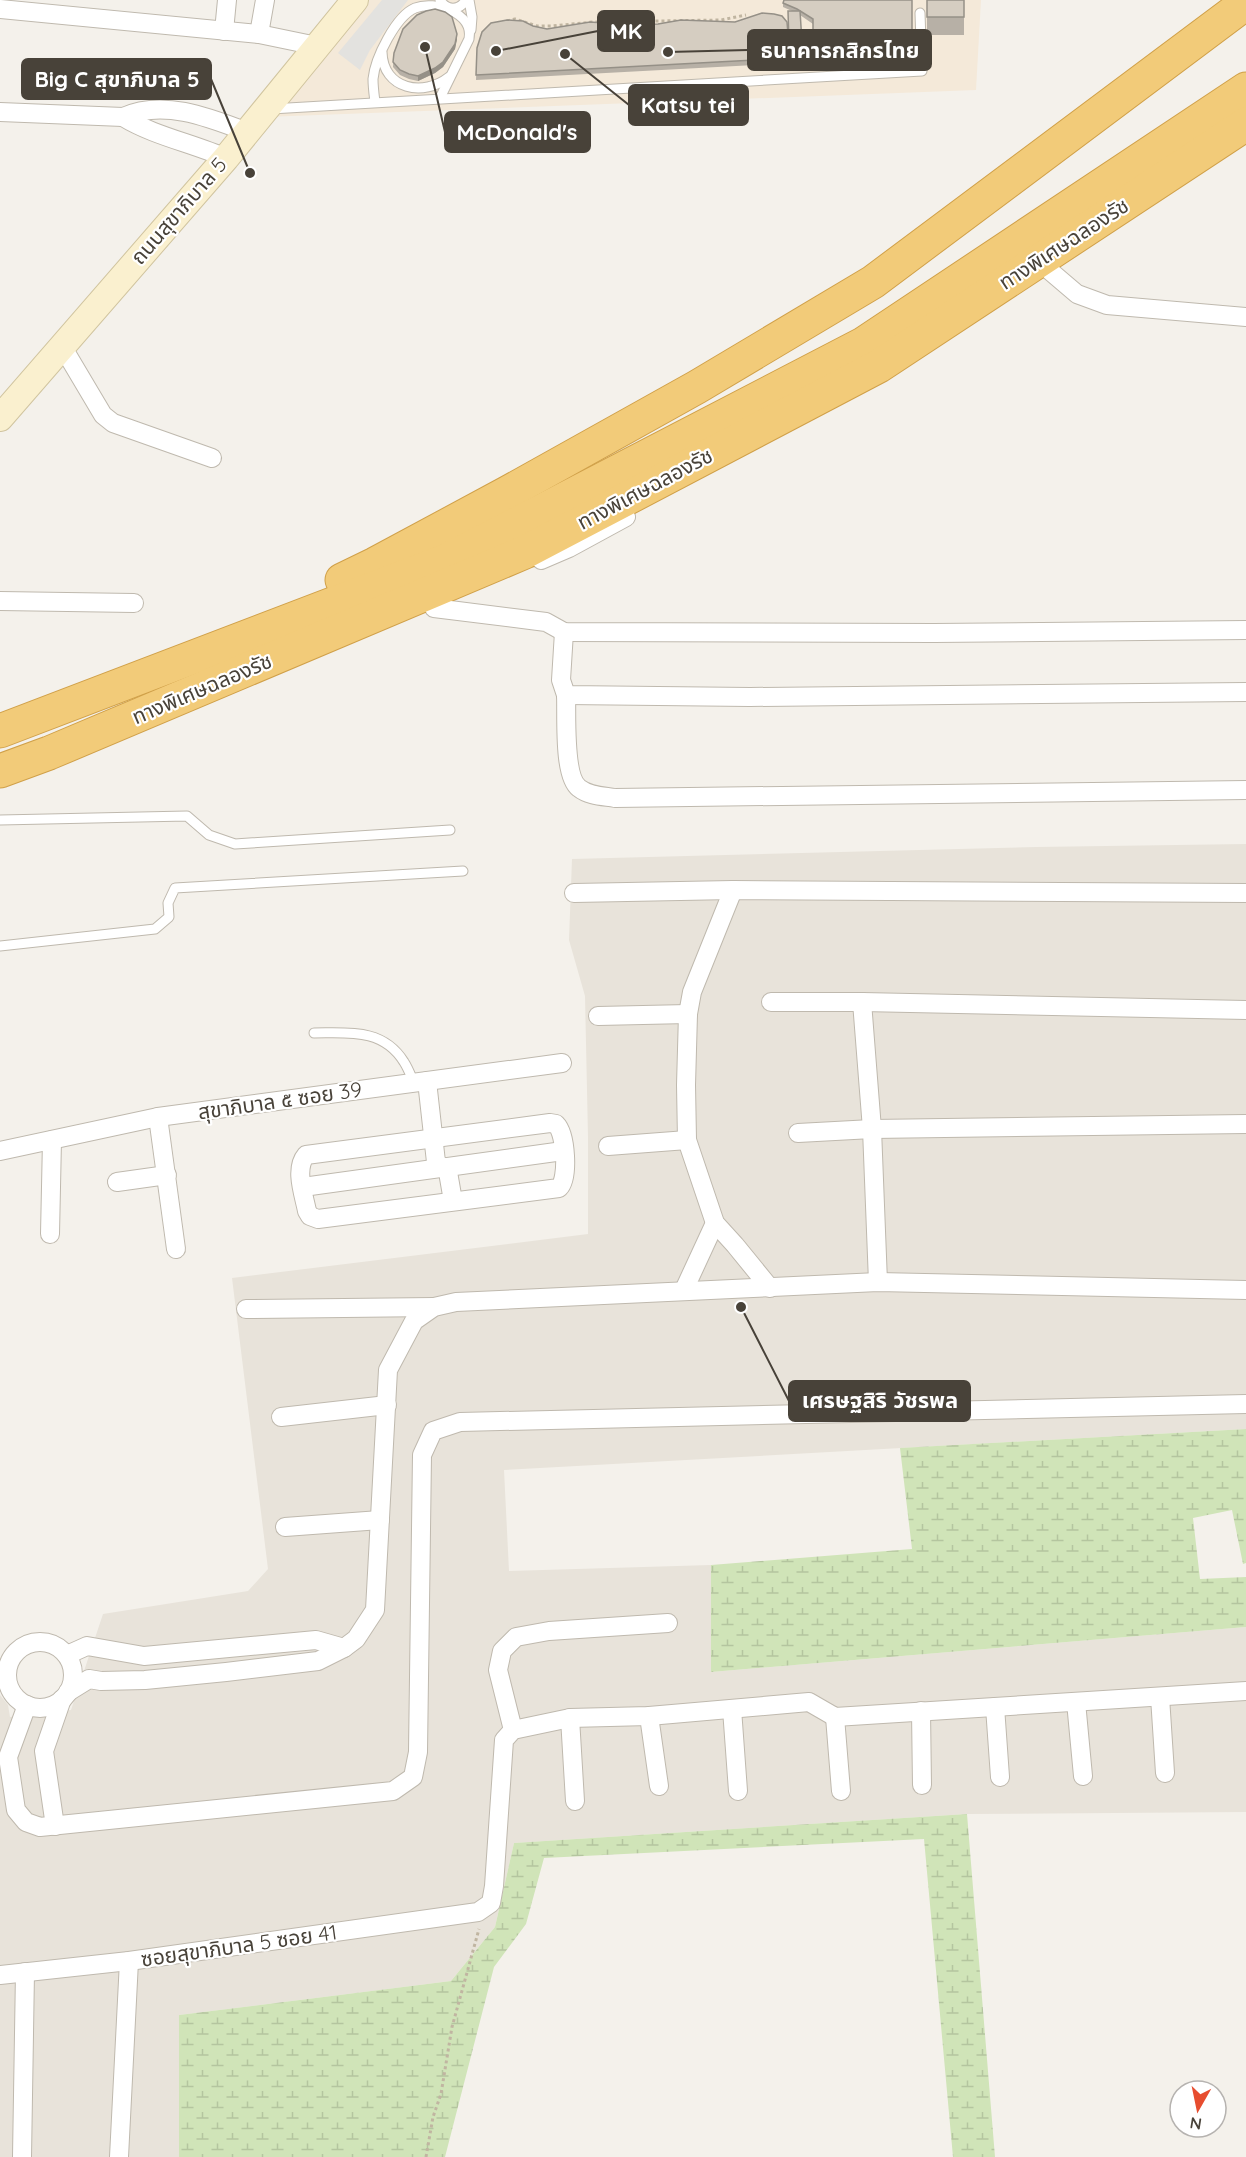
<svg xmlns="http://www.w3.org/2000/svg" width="1246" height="2157" font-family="Quicksand,'Noto Sans Thai',sans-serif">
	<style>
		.residential { fill: #e8e3da }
		.commercial { fill: #f4e9d9 }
		.wetland { fill: url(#wetland-marsh) }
		.parking { fill: #e3e2df }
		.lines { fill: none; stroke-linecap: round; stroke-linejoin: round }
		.lane-casing { stroke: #bfb9ae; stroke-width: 11 }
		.street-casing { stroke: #bfb9ae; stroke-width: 20 }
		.secondary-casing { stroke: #d0c49f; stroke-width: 28 }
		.highway-casing { stroke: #d0a049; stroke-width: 35 }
		.path { stroke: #c0b5a1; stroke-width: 3; stroke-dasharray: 3 3; stroke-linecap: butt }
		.lane { stroke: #fff; stroke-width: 9 }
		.street { stroke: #fff; stroke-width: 18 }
		.secondary { stroke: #faf0cf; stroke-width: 26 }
		.highway { stroke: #f2cb79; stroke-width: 33 }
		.wall { fill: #b7b0a6 }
		.shaded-wall { fill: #959087 }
		.building { fill: #d5cdc1; stroke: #959087; stroke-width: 1.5 }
		.labels { text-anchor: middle; stroke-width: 4.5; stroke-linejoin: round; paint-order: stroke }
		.street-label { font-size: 21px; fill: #484239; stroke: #fff }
		.leader { fill: none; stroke: #484239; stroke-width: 2 }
		.callout-dot { fill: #484239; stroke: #fff; stroke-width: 2 }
		.callout { fill: #484239; stroke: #484239; stroke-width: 2 }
		.callout-label { font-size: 22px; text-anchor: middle; font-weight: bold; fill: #fff }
	</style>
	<defs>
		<pattern id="wetland-marsh" width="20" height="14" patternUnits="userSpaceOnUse" patternTransform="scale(1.5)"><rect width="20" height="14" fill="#d0e4b8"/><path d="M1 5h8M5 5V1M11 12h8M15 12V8" fill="none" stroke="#b4c59f"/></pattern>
	</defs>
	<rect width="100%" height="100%" fill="#f4f1eb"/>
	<path class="residential" d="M1246,844V1429L504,1470L509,1571L711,1565V1672L1246,1627V1812L967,1814L514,1843L495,1927L451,1981L179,2015V2157H0V1695L8,1705L10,1717L71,1710L103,1614L248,1591L268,1569L232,1278L588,1234V1137L585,996L569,940L572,859L1036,847Z"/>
	<path class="commercial" d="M359,0H981L976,90L265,117Z"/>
	<g class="wetland">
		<path d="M1246,1429V1563L1243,1564L1232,1510L1193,1518L1200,1579L1246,1577V1627L711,1672V1565L912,1549L900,1448Z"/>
		<path d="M967,1814L995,2157H953L924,1839L544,1858L526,1924L494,1967L445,2157H179V2015L451,1981L495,1927L514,1843Z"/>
	</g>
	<path class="parking" d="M382,0H408L370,50L360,70L338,53Z"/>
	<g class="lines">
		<defs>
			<g id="lane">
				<path d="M440,0C447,11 459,11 466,0"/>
				<path d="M469,0L472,17L471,30"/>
				<path d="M382,52C383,90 424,97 449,77"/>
				<path d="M375,102C374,94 373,87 373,79C375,58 396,16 415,8C435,0 474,13 469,39L440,98"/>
				<path d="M271,109L922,71L920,13"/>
				<path d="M0,820L187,816L209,835L235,844L450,830"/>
				<path d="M0,946L155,929L169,917L168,903L175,888L463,871"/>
				<path d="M314,1033C348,1033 383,1028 404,1062C408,1068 411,1076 414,1083"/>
			</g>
			<g id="street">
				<path d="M0,9L259,34L317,46"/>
				<path d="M224,31L227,0"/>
				<path d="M259,34L265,0"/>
				<path d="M0,112L123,117C163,99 208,117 247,132"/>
				<path d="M123,117C154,136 192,143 226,158"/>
				<path d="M1050,271L1077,294L1107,305L1246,317"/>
				<path d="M62,346L103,415L113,423L212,458"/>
				<path d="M541,560L569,548L626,517"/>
				<path d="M0,601L134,603"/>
				<path d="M434,608L546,622L564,632L934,633L1246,630"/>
				<path d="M564,632L561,680L566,695L750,697L1246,692"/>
				<path d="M566,695C567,716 563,776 579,788C589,796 603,796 615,798L1246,790"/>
				<path d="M733,890L692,992L688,1014L686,1085L687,1140L715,1223L735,1245L770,1288"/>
				<path d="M574,893L733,890L1246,893"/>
				<path d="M771,1002H862L1246,1010"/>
				<path d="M862,1002L872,1129L878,1282"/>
				<path d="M598,1016L688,1014"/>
				<path d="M427,1081L436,1162L448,1172L453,1201"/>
				<path d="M158,1117L176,1249"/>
				<path d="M550,1123L556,1124C566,1134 569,1178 559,1188L318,1219L310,1216L307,1211C304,1195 294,1169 306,1155Z"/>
				<path d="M798,1133L872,1129L1246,1124"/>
				<path d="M608,1146L687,1140"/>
				<path d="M0,1151L158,1117L562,1063"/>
				<path d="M117,1182L167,1175"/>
				<path d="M303,1187L563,1151"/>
				<path d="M50,1234L52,1140"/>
				<path d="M684,1290L715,1223"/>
				<path d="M246,1309L434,1307"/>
				<path d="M281,1417L387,1405"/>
				<path d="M285,1527L380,1520"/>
				<circle cx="40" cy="1675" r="33"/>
				<path d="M67,1655L87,1646L144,1656L316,1640L344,1648"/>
				<path d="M68,1692L89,1679L101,1681L145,1680L226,1672L318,1661L344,1648L356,1639L375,1610L388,1370L414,1321L434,1307L456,1302L878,1282L1246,1290"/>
				<path d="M1160,1697L1165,1773"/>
				<path d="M1076,1702L1083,1776"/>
				<path d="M27,1705L8,1757L16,1810L26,1822L40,1827L393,1791L413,1777L418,1752L422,1455L433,1431L460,1422L1246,1404"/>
				<path d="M995,1707L1000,1777"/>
				<path d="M732,1709L738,1791"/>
				<path d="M921,1711L922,1785"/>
				<path d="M649,1716L659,1786"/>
				<path d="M835,1717L841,1791"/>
				<path d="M570,1718L575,1801"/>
				<path d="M513,1730L498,1670L502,1651L516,1637L549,1631L668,1623"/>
				<path d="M55,1826L44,1751L62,1699"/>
				<path d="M0,1975L129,1961L478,1912L491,1903L494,1886L504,1740L513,1730L570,1718L649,1716L809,1702L835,1717L1246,1691"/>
				<path d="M22,2157L25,1972"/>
				<path d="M119,2157L129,1961"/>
			</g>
			<path id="secondary" d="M0,418L226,158L355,0"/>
			<g id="highway">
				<path d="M342,580L375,564L507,493L697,387L873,282L1246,3"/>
				<path d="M0,731L445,561L863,344L1246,89"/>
				<path d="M0,771L49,753L525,552L879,366L1246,124"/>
			</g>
		</defs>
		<use href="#lane" class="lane-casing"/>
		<use href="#street" class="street-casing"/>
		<use href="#secondary" class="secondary-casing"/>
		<use href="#highway" class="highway-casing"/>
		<g class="path">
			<path d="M507,21L515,19L537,26H552L593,22L721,20L746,15"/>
			<path d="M426,2157L433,2117L441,2094L452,2027L479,1929"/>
		</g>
		<use href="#lane" class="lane"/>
		<use href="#street" class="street"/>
		<use href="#secondary" class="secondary"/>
		<use href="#highway" class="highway"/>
	</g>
	<g class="wall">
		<path d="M912,0V52H813V24L800,15L802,52L790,53V63L476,80L477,48L533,26L547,29L788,36L792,11L783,7V3Z"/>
		<rect x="927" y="0" width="37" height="35"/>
		<path d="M457,39L455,49L443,67L435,73L418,81L409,79L400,75L393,67L394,53Z"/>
	</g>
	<path class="shaded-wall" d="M457,34V39L455,49L443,67L435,73L418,81V76Z"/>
	<g class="building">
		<path d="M784,0H912V47H813V19L797,9L783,3Z"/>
		<rect x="927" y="0" width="37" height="17"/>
		<path d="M435,9L445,12L452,17L457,34L455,44L443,62L435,68L418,76L409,74L400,70L393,62L394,53L403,29L417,15L426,11Z"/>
		<path d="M788,11H800L802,42L789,43Z"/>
		<path d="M762,13L774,14L782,16L787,22L790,58L476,75L477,48L482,32L491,23L507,20L523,21L533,26L547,29L590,22L633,25L658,24L681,20L735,22Z"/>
	</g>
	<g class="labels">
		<g class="street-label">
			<text transform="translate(179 211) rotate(-49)" y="7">ถนนสุขาภิบาล 5</text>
			<text transform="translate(1064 244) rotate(-33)" y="7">ทางพิเศษฉลองรัช</text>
			<text transform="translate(645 489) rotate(-28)" y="7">ทางพิเศษฉลองรัช</text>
			<text transform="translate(202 689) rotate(-23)" y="7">ทางพิเศษฉลองรัช</text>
			<text transform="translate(280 1101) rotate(-8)" y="7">สุขาภิบาล ๕ ซอย 39</text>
			<text transform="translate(239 1946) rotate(-8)" y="7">ซอยสุขาภิบาล 5 ซอย 41</text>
		</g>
	</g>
	<path class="leader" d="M496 51L598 31M668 52L748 50M250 173L211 79M565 54L629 105M425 47L445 132M741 1307L789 1401"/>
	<g class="callout-dot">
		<circle cx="496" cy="51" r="6"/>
		<circle cx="668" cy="52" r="6"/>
		<circle cx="250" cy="173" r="6"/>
		<circle cx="565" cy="54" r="6"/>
		<circle cx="425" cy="47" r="6"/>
		<circle cx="741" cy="1307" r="6"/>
	</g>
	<g class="callout">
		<rect x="598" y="11" width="56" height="40" rx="6"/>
		<rect x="748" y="30" width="183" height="40" rx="6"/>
		<rect x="22" y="59" width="189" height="40" rx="6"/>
		<rect x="629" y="85" width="119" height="40" rx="6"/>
		<rect x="445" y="112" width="145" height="40" rx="6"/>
		<rect x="789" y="1381" width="181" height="40" rx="6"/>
	</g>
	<g class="callout-label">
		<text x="626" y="39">MK</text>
		<text x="840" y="58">ธนาคารกสิกรไทย</text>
		<text x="117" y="87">Big C สุขาภิบาล 5</text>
		<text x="688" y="113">Katsu tei</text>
		<text x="517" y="140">McDonald's</text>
		<text x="880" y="1408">เศรษฐสิริ วัชรพล</text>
	</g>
	<g transform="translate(1198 2109) rotate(189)"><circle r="28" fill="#ffffff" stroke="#b6b3b0" stroke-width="1.5"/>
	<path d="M0-4.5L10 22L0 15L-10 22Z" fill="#e74d2f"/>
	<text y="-9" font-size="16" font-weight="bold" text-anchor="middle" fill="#484239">N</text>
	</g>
</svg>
